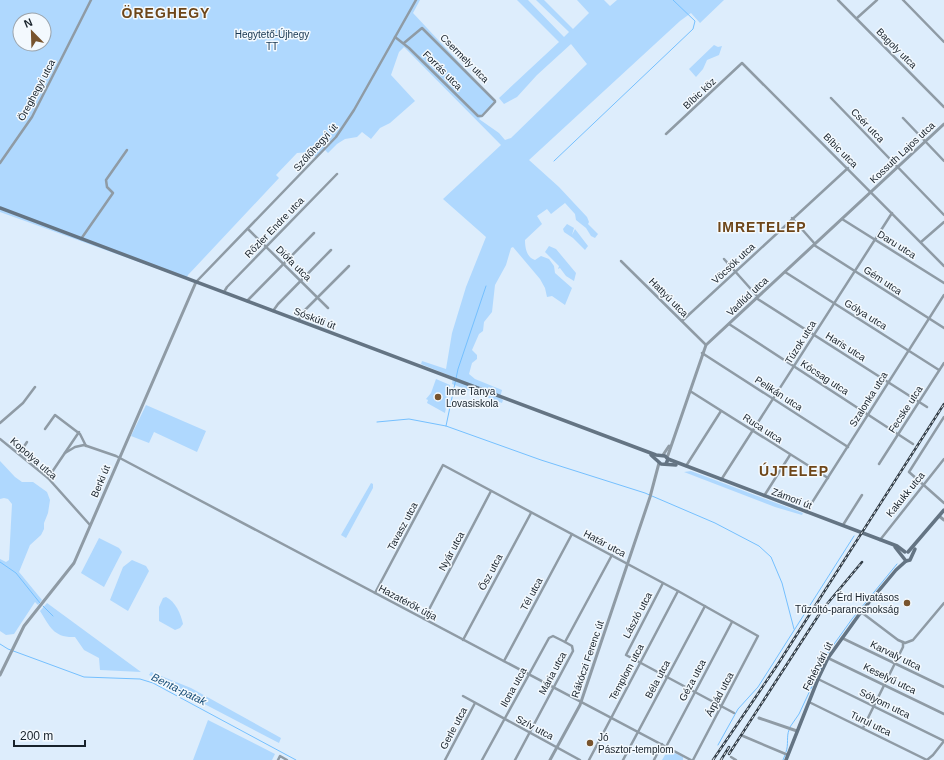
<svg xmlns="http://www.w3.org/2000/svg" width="944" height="760" font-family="Arial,sans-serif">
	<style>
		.green { fill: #afd8fe; fill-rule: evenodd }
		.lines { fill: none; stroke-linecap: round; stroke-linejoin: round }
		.stream { stroke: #75c0ff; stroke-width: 1 }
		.minor { stroke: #8f9ba5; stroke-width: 2.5 }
		.tertiary { stroke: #8f9ba5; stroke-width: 3 }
		.secondary { stroke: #647483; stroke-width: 3.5 }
		.rail-casing { stroke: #343f49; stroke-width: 2.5 }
		.rail { stroke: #f3f9fe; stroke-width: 1; stroke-dasharray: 3; stroke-linecap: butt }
		.poi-dot { fill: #78542e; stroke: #f3f9fe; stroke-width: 1.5 }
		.labels { text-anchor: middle; stroke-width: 3; stroke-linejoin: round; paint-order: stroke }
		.park-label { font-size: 10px; fill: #16354f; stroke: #f3f9fe }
		.street-label { font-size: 10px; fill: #18222b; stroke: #f3f9fe }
		.poi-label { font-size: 10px; fill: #18222b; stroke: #f3f9fe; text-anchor: start }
		.water-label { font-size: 11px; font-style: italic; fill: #1a4f79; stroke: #f3f9fe }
		.district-label { font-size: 14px; font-weight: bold; letter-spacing: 1px; fill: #6e4619; stroke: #f3f9fe }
	</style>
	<rect width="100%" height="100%" fill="#ddedfc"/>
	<g class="green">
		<path d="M0,0H420L413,13L496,102L479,119L499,133L505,140L511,138L587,64L571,44L537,75L517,97L504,104L499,98L559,42L517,0H528L564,37L569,32L536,0H544L573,29L589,13L577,0H604L610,6L617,0H724L700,23L691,13L680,21L529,160L559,187L587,217L589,222L588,224L598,234L595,238L591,236L586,228L576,220L575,214L565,203L551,214L547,209L537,216L542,224L525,240C525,248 527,258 535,260L541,256L549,259L554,266L555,273L572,288L565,305L552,296L547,297L545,288L540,279L513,247L511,248L506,265L495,285L492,312L484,322L483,331L479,334L472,350L477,355V359L472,363L469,374L475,379L502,390L500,398L503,400L502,403L452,384L453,377L421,364L422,361L446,369L452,333L466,287L486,237L443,199L501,145L404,47L399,52L391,75L415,101L390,123L380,128L371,139L362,132L357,137L345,139L337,144L328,153L324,149L316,157L310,152L297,153L276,175L279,178L188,275L186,279L0,212ZM20,20H44V44H20Z"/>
		<path d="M714,45L718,47L722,46L719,55L707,60L703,69L696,77L689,69Z"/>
		<path d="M567,224L574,228L572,235L575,229L588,246L585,250L573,238L564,232L563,229Z"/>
		<path d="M549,246L556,249L576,273L574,281L566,276L560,268L558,269L559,266L545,252Z"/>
		<path d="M436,379L450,385L445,413L427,403L428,400L426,399L431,393Z"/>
		<path d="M146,405L206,431L197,452L154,432L149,443L131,436Z"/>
		<path d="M0,461L15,477L22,482H33L47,492L50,500L48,513L44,523V529L41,535L30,545L19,572L42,600L38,605L35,602L14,634L6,635L0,631V559L6,562L9,560L12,504L8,499L4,498L0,499Z"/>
		<path d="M691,471L803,513L802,515L775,507L684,472Z"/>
		<path d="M371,483L373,484V488L346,538L341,535Z"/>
		<path d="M99,538L119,548L122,552L104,587L81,573Z"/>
		<path d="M132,560L146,566L149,571L128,611L110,600L123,567Z"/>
		<path d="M166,597C175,601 181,614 183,624L180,628L175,630L159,621V607L163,598Z"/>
		<path d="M47,603L141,672L100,670L99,658L84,650L75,637C54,638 50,627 40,611Z"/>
		<path d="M151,672L191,688L281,738L279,743L149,675Z"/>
		<path d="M208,720L275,754L272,760H193Z"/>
		<path d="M668,750L683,757V760H662Z"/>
	</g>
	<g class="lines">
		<g class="stream">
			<path d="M554,161L693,29L695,21L673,0"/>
			<path d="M377,422L409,419L446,426L541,460L645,493L715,523L759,546L771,557L782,583L794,629"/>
			<path d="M446,426L458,369L486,286"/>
			<path d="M0,562L16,573L40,603"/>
			<path d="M43,606L53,616"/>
			<path d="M0,644L8,649L84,677L140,679L153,683L296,760"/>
			<path d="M790,727L799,714L827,654L852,619L897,564"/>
			<path d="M718,745L738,709L758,687L854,536"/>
			<path d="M786,752C789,744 786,737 789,730"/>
			<path d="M783,760L785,755"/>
		</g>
		<g class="minor">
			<path d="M838,0L944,107"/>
			<path d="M903,0L944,42"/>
			<path d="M857,18L877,0"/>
			<path d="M395,37L409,48L478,116H482L495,102V101L422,28L404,43"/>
			<path d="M831,98L944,215"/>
			<path d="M903,118L944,161"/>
			<path d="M666,134L742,63L944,266"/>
			<path d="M0,163L32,117L91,0"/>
			<path d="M792,218L815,244"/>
			<path d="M842,219L944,283"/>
			<path d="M248,229L328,308"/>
			<path d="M81,239L113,193L107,187L106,180L127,150"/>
			<path d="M921,242L944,222"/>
			<path d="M814,245L944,328"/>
			<path d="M724,259L758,297"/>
			<path d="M621,261L706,345"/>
			<path d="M785,272L939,370"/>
			<path d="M196,282L336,137L354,110L416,0"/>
			<path d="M224,292L227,287L337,174"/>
			<path d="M756,298L927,407"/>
			<path d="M247,301L314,233"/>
			<path d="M273,311L278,304L331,250"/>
			<path d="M299,321L301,314L349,266"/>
			<path d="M682,321L848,168"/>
			<path d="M729,324L913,444"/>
			<path d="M702,353L848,447"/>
			<path d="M690,391L828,478"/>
			<path d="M944,417L909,472L944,503"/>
			<path d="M0,423L23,403L35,387"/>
			<path d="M45,429L55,415L80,434L86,446"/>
			<path d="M0,439L48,478L90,525"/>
			<path d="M65,453L75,447L84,445L116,456L691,760"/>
			<path d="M19,454L27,442"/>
			<path d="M879,464L944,363"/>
			<path d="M686,466L721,411"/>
			<path d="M48,478L79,432"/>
			<path d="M721,480L892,213"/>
			<path d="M764,496L790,455"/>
			<path d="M806,512L944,295"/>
			<path d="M843,525L862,495"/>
			<path d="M880,540L944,459"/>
			<path d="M663,583L626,655L734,713"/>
			<path d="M375,593L443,465L678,591L758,636L693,760"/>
			<path d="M861,612L898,640L905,643L913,640L944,603"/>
			<path d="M424,619L491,491"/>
			<path d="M842,638L944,687"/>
			<path d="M463,640L531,513"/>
			<path d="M828,658L944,714"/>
			<path d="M504,661L572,534"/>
			<path d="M463,696L580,760"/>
			<path d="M809,702L927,760L933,755L944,741L818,679"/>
			<path d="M863,728L903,647V642"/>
			<path d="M743,736L788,755"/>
			<path d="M666,747L732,622"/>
			<path d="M731,757L736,760"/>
			<path d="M278,760L280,756L287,760"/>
			<path d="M445,760L475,703"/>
			<path d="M482,760L549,638L553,636L565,642"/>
			<path d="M515,760L573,651L572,646L565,642L612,555"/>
			<path d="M589,760L678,591"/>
			<path d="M623,760L705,606"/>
			<path d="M654,760L662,744"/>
		</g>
		<g class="tertiary">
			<path d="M663,455L669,446"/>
			<path d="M667,458L706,345L944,124"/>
			<path d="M939,516L944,520"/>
			<path d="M0,675L24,626L74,563L196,282"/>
			<path d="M759,718L797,731"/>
			<path d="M550,760L580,705L650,497L659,463"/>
		</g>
		<g class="secondary">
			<path d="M0,208L656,455L665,456L668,459L666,464"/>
			<path d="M651,455L661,464L676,465"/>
			<path d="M668,459L897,546L905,552"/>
			<path d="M895,547L906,561L910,560L915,549"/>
			<path d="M908,552L944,510"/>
			<path d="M786,760L818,679L828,658L861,612L896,570L906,561"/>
		</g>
		<defs>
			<g id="rail">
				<path d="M729,754L822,610L862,562"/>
				<path d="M713,760L778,664L944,404"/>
				<path d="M721,760L729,747"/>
			</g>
		</defs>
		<use href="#rail" class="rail-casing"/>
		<use href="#rail" class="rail"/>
	</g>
	<g class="poi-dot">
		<circle cx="438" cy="397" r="4"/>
		<circle cx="907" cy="603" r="4"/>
		<circle cx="590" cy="743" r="4"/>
	</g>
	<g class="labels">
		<g class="park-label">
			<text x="272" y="38">Hegytető-Újhegy<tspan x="272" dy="12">TT</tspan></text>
		</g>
		<g class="street-label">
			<text transform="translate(897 48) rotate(45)" y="4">Bagoly utca</text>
			<text transform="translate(465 58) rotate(45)" y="4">Csermely utca</text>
			<text transform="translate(443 70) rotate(45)" y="4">Forrás utca</text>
			<text transform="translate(36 90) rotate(-62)" y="4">Öreghegyi utca</text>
			<text transform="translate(699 93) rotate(-43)" y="4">Bíbic köz</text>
			<text transform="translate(868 125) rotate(46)" y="4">Csér utca</text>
			<text transform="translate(315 147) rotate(-48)" y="4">Szőlőhegyi út</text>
			<text transform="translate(841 150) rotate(45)" y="4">Bíbic utca</text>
			<text transform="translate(902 152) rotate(-43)" y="4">Kossuth Lajos utca</text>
			<text transform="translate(274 227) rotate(-46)" y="4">Rőzler Endre utca</text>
			<text transform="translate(897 244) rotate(32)" y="4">Daru utca</text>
			<text transform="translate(294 263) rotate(45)" y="4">Diófa utca</text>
			<text transform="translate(733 263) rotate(-43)" y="4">Vöcsök utca</text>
			<text transform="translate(883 280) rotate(33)" y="4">Gém utca</text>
			<text transform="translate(747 296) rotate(-43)" y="4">Vadlúd utca</text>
			<text transform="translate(669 297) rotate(45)" y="4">Hattyú utca</text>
			<text transform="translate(866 314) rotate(32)" y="4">Gólya utca</text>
			<text transform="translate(315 318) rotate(21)" y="4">Sóskúti út</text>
			<text transform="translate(800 342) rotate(-58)" y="4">Túzok utca</text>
			<text transform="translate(846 346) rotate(32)" y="4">Haris utca</text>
			<text transform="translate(825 377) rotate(33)" y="4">Kócsag utca</text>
			<text transform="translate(779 393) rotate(33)" y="4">Pelikán utca</text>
			<text transform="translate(868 399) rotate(-58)" y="4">Szalonka utca</text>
			<text transform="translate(905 409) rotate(-57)" y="4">Fecske utca</text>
			<text transform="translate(763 428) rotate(33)" y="4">Ruca utca</text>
			<text transform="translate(34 458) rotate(41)" y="4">Kopolya utca</text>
			<text transform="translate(100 481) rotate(-67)" y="4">Berki út</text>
			<text transform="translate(905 494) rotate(-51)" y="4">Kakukk utca</text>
			<text transform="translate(792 498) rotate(21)" y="4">Zámori út</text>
			<text transform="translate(402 526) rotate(-62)" y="4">Tavasz utca</text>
			<text transform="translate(605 543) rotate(28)" y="4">Határ utca</text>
			<text transform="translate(451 551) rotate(-62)" y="4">Nyár utca</text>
			<text transform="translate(490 572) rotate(-62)" y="4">Ősz utca</text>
			<text transform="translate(531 594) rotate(-62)" y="4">Tél utca</text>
			<text transform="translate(408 602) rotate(28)" y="4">Hazatérők útja</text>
			<text transform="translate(637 615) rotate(-62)" y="4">László utca</text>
			<text transform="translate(896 655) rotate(26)" y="4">Karvaly utca</text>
			<text transform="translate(587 659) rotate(-71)" y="4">Rákóczi Ferenc út</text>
			<text transform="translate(817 666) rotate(-63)" y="4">Fehérvári út</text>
			<text transform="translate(626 672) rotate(-62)" y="4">Templom utca</text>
			<text transform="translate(552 673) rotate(-62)" y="4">Mária utca</text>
			<text transform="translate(890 678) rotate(26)" y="4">Keselyű utca</text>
			<text transform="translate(657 679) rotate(-62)" y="4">Béla utca</text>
			<text transform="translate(692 680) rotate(-62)" y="4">Géza utca</text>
			<text transform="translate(513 687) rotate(-61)" y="4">Ilona utca</text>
			<text transform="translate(719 694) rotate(-62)" y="4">Árpád utca</text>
			<text transform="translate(885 703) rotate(26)" y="4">Sólyom utca</text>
			<text transform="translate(871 723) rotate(26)" y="4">Turul utca</text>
			<text transform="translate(535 727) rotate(28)" y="4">Szív utca</text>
			<text transform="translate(453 728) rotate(-62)" y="4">Gerle utca</text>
		</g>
		<g class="poi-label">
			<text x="446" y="395">Imre Tanya<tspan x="446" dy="12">Lovasiskola</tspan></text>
			<text x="899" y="601" text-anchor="end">Érd Hivatásos<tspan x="899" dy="12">Tűzoltó-parancsnokság</tspan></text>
			<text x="598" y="741">Jó<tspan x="598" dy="12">Pásztor-templom</tspan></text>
		</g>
		<g class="water-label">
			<text transform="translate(179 689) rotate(26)" y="4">Benta-patak</text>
		</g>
		<g class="district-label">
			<text x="166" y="18">ÖREGHEGY</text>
			<text x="762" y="232">IMRETELEP</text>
			<text x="794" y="476">ÚJTELEP</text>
		</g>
	</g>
	<g transform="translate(32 32) rotate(337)"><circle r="19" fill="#f3f9fe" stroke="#9ba3aa"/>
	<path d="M0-3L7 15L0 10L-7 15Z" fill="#78542e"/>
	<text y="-6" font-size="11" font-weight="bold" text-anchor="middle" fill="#18222b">N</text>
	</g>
	<path d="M14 740v6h71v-6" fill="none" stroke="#18222b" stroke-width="2"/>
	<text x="20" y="740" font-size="12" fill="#18222b" stroke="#f3f9fe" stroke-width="3" paint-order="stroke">200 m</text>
</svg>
